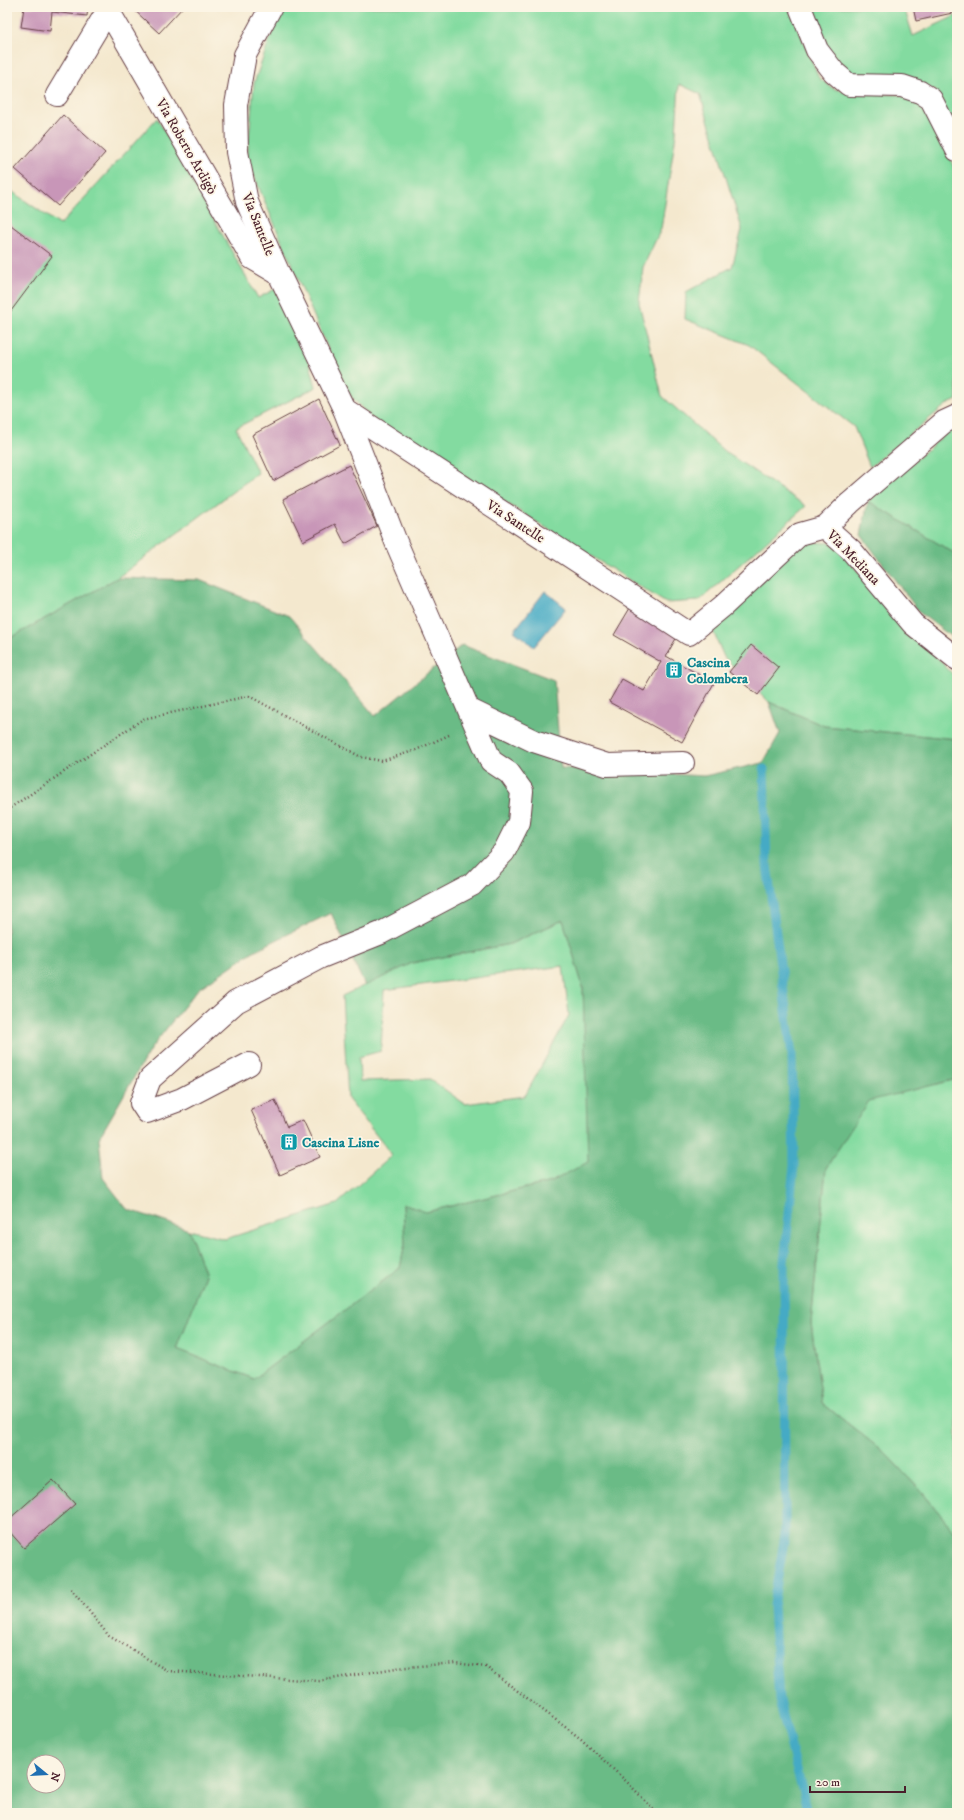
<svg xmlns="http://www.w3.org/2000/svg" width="964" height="1820" font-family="'IM FELL DW Pica',serif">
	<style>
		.green { fill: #83dba0; stroke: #667d66; fill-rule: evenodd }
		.forest { fill: #6abb86; stroke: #5a6d58; fill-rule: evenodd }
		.water { fill: #45aac5; stroke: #486478 }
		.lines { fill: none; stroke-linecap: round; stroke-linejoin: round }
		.stream { stroke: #45aac5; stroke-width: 9 }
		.building { fill: #c896b8 }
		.minor-casing { stroke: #643d43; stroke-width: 24 }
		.path { stroke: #643d43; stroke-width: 2.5; stroke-dasharray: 1 3; stroke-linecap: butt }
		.minor { stroke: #fff; stroke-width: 22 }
		.labels { text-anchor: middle; stroke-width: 3.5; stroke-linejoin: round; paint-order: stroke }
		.street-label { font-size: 14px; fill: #4a1f2b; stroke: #fcf5e5 }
		.culture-label { font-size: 14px; font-weight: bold; fill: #0d838f; stroke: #fcf5e5; text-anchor: start }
	</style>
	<rect width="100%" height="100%" fill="#fcf5e5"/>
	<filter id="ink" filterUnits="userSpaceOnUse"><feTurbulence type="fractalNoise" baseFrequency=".025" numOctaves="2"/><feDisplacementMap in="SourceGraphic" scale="8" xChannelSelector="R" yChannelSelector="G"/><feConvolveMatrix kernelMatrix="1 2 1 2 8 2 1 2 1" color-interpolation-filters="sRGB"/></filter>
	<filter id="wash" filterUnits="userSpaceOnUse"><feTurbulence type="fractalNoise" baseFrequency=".012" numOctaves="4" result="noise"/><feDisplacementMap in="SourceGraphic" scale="16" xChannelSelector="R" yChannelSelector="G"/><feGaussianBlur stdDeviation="0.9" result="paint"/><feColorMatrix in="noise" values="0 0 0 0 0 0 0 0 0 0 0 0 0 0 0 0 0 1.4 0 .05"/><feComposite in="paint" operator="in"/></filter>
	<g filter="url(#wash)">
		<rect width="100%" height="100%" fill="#f4e8ce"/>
		<g class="green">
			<path d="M284,7H789L819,78L834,89L856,93L899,95L916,101L927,109L957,174V400L946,405L870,467L854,427L749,345L685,319L686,292L732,267L742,229L700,94L679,84L676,134L661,229L643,267L639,303L662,396L724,451L806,506L699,601L666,603L371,418L346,391L247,160L254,83L279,13Z"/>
			<path d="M810,7H904L913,36L957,15V134L935,90L856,76L833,62Z"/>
			<path d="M157,118L258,298L275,289L304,341L316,387L236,428L258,473L117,578L7,640V188L60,225Z"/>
			<path d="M957,424V555L868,501Z"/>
			<path d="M803,542L832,543L957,679V739L824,726L769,702L724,657L710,624Z"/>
			<path d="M563,920L583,987L589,1162L551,1182L426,1212L403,1205L405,1244L400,1268L254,1379L177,1349L205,1275L189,1230L225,1239L337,1204L392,1155L348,1099L342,996L412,963L510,944ZM563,966L569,1015L525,1096L465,1104L430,1079L360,1081L359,1057L381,1051L384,990Z"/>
			<path d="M957,1079V1535L922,1492L885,1453L822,1403L811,1323L826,1168L869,1100Z"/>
		</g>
		<g class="forest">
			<path d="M868,501L957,555V641L920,613L861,535Z"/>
			<path d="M117,578L199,580L289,616L375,716L462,645L554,680L561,768L704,776L763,763L780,733L769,702L824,726L957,739V1079L869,1101L826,1168L811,1323L822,1403L885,1453L922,1492L957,1535V1813H7V640ZM331,913L365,986L412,963L510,944L563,920L583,987L588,1162L551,1182L426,1212L403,1204L405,1244L400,1268L254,1379L177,1349L205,1275L189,1230L127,1209L103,1178L99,1138L151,1048L198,989L252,952ZM34,1762H58V1786H34Z"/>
		</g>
		<path class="water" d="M545,591L566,608L534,647L514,631Z"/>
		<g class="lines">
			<path class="stream" d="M764,769L767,865L792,1055L794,1166L784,1263L785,1535L773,1606L779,1700L808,1813"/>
		</g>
		<g id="blocks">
			<g class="building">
				<path d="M24,7H88L87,16L52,12L50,31L21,27Z"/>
				<path d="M131,7H183L159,33Z"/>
				<path d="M913,7H957V12L916,21Z"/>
				<path d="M63,115L105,153L58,206L15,169Z"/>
				<path d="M7,222L52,256L11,311L7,308Z"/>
				<path d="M319,399L340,445L273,481L252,435Z"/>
				<path d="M349,465L377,526L345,544L335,524L303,541L283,499Z"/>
				<path d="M630,608L678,635L666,656L714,683L682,742L609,702L622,679L644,691L661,662L614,635Z"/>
				<path d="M751,645L779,668L758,695L729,672Z"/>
				<path d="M275,1100L287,1127L303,1120L320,1157L280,1175L251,1110Z"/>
				<path d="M53,1480L75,1504L24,1548L7,1529V1521Z"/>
			</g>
		</g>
	</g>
	<g filter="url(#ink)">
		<use href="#blocks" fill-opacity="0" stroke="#643d43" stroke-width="1"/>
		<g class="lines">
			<defs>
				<g id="minor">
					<path d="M110,7L108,10L252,258L279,274"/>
					<path d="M271,7L245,55L236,105L237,152L247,202L279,274L344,409L689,634L723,606L800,534L825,527L851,550L913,624L957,659"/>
					<path d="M800,7L817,50L834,72L849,85L902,86L920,92L931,99L957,150"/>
					<path d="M57,95L108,10"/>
					<path d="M825,527L850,503L944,422L957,416"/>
					<path d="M470,710L534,741L607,765L683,763"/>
					<path d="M249,1064L182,1099L147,1112L141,1103L150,1079L236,1002L321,957L381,933L472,885L504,852L519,822L522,791L509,773L491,761L396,542L344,409"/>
				</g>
			</defs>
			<use href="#minor" class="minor-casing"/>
			<g class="path">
				<path d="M7,810L143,719L249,696L361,757L382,761L416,750L449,735"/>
				<path d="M71,1589L109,1636L168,1671L319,1681L396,1668L455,1663L486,1667L581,1739L630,1785L657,1813"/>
			</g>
			<use href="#minor" class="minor"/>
		</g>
	</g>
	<defs>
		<symbol id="building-square" viewBox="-11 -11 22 22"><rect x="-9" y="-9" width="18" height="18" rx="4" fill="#0f9aa8" stroke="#fcf5e5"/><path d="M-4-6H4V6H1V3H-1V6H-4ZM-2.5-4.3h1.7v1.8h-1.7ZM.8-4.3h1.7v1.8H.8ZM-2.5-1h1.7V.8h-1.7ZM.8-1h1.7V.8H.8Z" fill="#fff"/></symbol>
	</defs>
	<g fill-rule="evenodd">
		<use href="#building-square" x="664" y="660" width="20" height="20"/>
		<use href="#building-square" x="279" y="1132" width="20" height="20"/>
	</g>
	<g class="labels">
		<g class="street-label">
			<text transform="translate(187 146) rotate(60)" y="5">Via Roberto Ardigò</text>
			<text transform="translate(259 224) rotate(68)" y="5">Via Santelle</text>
			<text transform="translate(516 521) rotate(33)" y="5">Via Santelle</text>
			<text transform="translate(854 557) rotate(46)" y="5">Via Mediana</text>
		</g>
		<g class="culture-label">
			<text x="687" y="667">Cascina<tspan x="687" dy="16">Colombera</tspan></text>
			<text x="302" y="1147">Cascina Lisne</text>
		</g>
	</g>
	<rect width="964" height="1820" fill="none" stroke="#fcf5e5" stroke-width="24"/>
	<g transform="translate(46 1774) rotate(108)"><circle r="19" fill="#fcf5e5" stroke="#b59f9b"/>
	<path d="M0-3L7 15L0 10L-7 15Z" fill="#1f6fb2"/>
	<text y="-6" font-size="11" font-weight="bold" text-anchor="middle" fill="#4a1f2b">N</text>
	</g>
	<path d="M810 1786v6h95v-6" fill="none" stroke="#4a1f2b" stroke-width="2"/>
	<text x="816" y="1786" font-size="12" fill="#4a1f2b" stroke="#fcf5e5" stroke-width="3" paint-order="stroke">20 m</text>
</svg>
